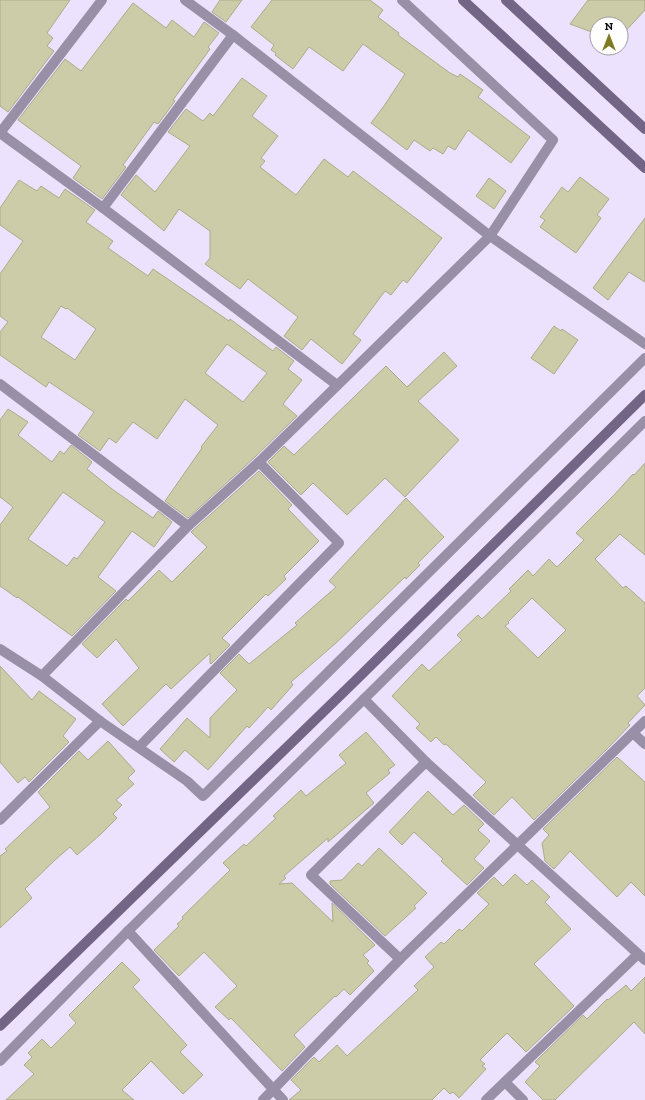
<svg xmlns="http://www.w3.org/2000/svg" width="645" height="1100" font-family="'Zilla Slab',serif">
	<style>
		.building { fill: #cdcca9; stroke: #abab89; fill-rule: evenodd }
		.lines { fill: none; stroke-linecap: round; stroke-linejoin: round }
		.street { stroke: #9890a6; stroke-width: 10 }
		.secondary { stroke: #726586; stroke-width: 10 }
	</style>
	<rect width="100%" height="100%" fill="#ece2fd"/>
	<g class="building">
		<path d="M0,0H70L47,33L53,38L47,46L54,51L8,112L0,106Z"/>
		<path d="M220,0H242L226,22L212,12Z"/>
		<path d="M272,0H370L383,10L378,17L399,33L398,35L450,73L458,77L460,74L483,90L478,97L530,137L511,163L468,130L455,150L448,146L443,154L433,148L430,151L414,140L407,150L371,123L384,106L405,74L363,44L343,71L309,47L293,69L275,55L276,53L271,50L274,45L251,27Z"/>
		<path d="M588,0H645V10L621,36V24H597V34L570,24Z"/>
		<path d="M133,3L166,28L172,20L194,37L204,22L219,33L208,47L210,49L173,100L175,101L158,124L154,122L123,165L126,167L102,199L73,178L81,166L18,120L65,59L81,71Z"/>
		<path d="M242,78L267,96L252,116L278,136L261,158L265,161L260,167L296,195L324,159L348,177L353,171L442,238L407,283L403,280L391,295L385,291L353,334L361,340L342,364L311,339L302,350L284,336L298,317L248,279L240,289L205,264L210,258V231L179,209L164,231L121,195L136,175L155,192L190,146L168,132L186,109L203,121L210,113L213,116Z"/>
		<path d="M580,177L609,199L597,215L601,218L576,253L540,227L545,220L540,217L562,187L568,192Z"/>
		<path d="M489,178L506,191L494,209L476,196Z"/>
		<path d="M19,180L37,191L41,186L59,198L65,189L95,210L86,222L113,241L108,248L148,276L153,269L229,321L230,319L273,351L276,347L294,361L288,369L302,380L283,404L297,416L255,457L188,518L165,501L202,448L201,447L218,425L185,399L157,439L133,422L116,443L109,438L100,451L78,435L94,412L49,382L46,387L0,355V332L8,322L0,316V274L23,241L0,225V208ZM61,306L66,309L67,308L96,329L75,360L41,337ZM227,344L267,373L243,402L205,373Z"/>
		<path d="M645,218V282L629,272L608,300L593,288Z"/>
		<path d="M554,326L561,331L562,329L578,340L554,374L531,358Z"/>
		<path d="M444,352L457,366L418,401L459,440L405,497L385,478L347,515L313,483L301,495L268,462L284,446L294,455L386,366L407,387Z"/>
		<path d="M8,409L28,422L18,435L52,462L60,451L64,454L71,445L92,462L87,469L112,489L153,518L158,511L172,522L154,547L132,531L98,577L116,591L72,636L18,597L17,598L0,586V525L13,507L0,497V420ZM63,492L105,522L77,559L74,557L67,566L28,539Z"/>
		<path d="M645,463V555L620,534L595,559L623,588L626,586L645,603V688L637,696L645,705L628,723L630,725L608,748L534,820L512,797L494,815L473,795L486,782L446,744L444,745L436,737L431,742L416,728L420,724L392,696L422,664L429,671L462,640L457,635L478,615L482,619L511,591L509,589L528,570L533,576L549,559L557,567L584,540L576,533L615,494L633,474L634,475ZM532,598L566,630L538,658L505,626L509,623L508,622Z"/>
		<path d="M259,471L292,505L288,509L319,541L284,576L286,579L268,596L266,594L222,638L230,645L211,664L210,663V653L171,689L166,684L123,726L102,704L139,668L116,639L97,658L82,644L126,599L128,601L159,570L172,582L207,547L191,532Z"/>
		<path d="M406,498L444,537L418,563L420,565L406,579L405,577L336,643L291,682L293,685L271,710L268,707L249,728L247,726L208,770L185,750L174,762L160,749L187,718L210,738V718L237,690L220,673L239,654L249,664L297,625L295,623L336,587L329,581Z"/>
		<path d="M0,666L32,700L39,691L76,719L63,736L69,742L29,782L25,777L18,783L0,762Z"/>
		<path d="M366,732L395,765L388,770L390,773L366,793L374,803L328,842V838L284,876L286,878L279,884L292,883L333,922L332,903L375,945L363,955L369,961L367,963L374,971L350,995L344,989L336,997L335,996L294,1035L305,1047L282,1071L231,1018L229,1020L215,1007L237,986L204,952L179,976L154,950L179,926L177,924L183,919L182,917L230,870L223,863L244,844L246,846L276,818L273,816L301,790L306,796L346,763L339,755Z"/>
		<path d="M108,741L135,771L128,778L134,784L116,800L122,805L113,814L117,818L102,833L77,855L70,847L55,860L25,889L32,898L0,928V856L7,851L5,849L50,807L38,792L79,751L88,760Z"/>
		<path d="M617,757L645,782V896L631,882L617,897L570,851L554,869L545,861L542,843L549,835L543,829Z"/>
		<path d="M428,791L453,815L464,805L484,824L478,830L490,841L474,859L484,868L467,885L441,861L443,859L414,832L402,845L389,832Z"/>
		<path d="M379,848L427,893L414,906L416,908L385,936L330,884V881L342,880L358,863L362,866Z"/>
		<path d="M515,874L527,885L532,880L550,897L545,902L571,929L534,964L574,1006L526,1052L507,1033L480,1060L485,1064L482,1066L486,1069L459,1098L453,1092L450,1094L444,1088L432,1100H289L301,1090L291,1080L314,1057L319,1062L337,1045L347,1056L418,990L414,986L434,967L425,957L441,942L444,944L459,929L462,931L489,904L477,893L494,877L503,886Z"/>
		<path d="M122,962L140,980L133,987L187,1045L180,1052L203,1075L183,1094L151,1061L122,1090L134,1100H6L34,1074L24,1065L32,1057L28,1053L42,1039L51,1048L76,1023L69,1015Z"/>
		<path d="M645,977V1034L634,1022L555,1100H543L525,1082L540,1066L535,1062L583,1015L587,1019L607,999L608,1000L626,985L631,991Z"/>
	</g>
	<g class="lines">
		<g class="street">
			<path d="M185,0L233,35L490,236L645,344"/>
			<path d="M0,133L103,208L337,385"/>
			<path d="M0,133L102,0"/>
			<path d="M103,208L233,35"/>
			<path d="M0,384L188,526"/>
			<path d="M0,649L42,676L100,721L187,781L203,796L645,358"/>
			<path d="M42,676L188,526L259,462L490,236L553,140L402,0"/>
			<path d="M364,699L645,421"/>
			<path d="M633,733L645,744"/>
			<path d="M139,747L339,543L259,462"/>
			<path d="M0,820L100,721"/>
			<path d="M128,931L364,699L426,762L645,960"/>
			<path d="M400,959L311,875L426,762"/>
			<path d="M0,1061L128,931L283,1100"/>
			<path d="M505,1082L523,1100"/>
			<path d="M263,1100L400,959L645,721"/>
			<path d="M486,1100L638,954"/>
		</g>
		<g class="secondary">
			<path d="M463,0L645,168"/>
			<path d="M506,0L645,129"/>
			<path d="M0,1026L354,682L645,395"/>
		</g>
	</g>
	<g transform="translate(609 36)"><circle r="19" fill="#ffffff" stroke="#9f9da1"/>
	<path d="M0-3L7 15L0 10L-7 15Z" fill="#807b22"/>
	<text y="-6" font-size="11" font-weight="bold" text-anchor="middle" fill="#0f0a15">N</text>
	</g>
</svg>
